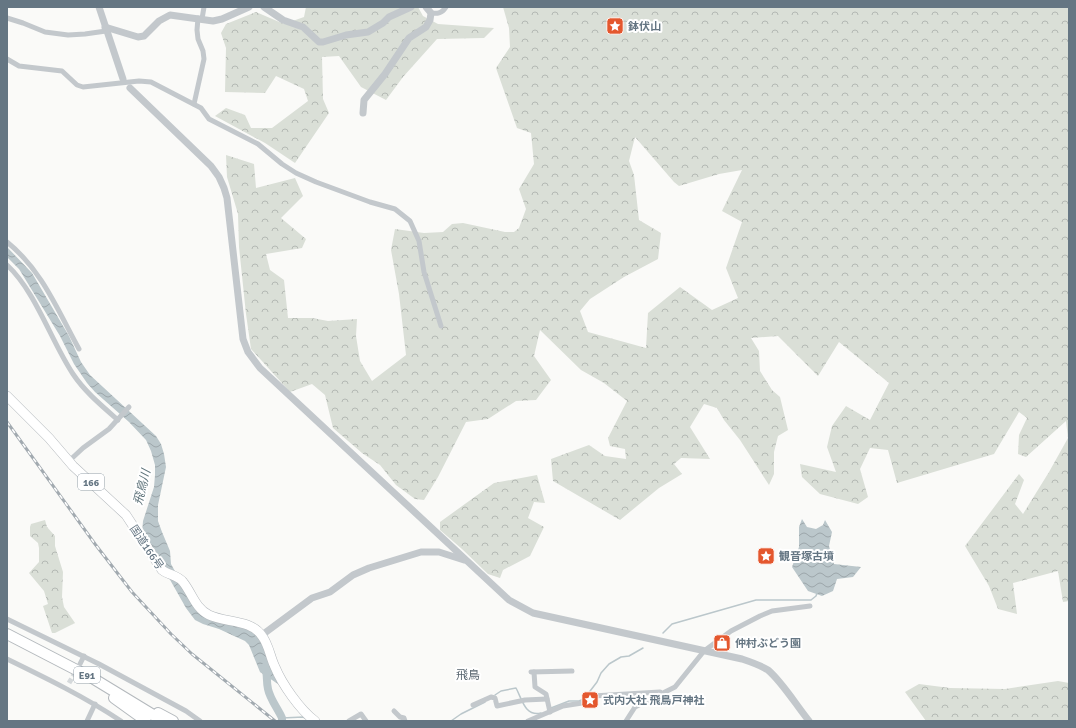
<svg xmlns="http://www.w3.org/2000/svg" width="1076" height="728" font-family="Signika,'Noto Sans JP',sans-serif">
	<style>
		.forest { fill: url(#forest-crowns); fill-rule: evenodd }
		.water { fill: url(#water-waves) }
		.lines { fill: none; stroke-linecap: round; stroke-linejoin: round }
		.stream { stroke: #bbc7cb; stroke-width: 1.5 }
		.river { stroke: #bbc7cb; stroke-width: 8 }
		.minor-tunnel { stroke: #d5d9db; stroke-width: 5; stroke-dasharray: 5 2.5; stroke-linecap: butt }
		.trunk-casing { stroke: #b4b9bd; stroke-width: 10 }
		.motorway-casing { stroke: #b4b9bd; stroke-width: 12 }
		.minor { stroke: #c3c8cc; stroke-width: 5 }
		.tertiary { stroke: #c3c8cc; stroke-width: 7 }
		.trunk { stroke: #fff; stroke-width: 9 }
		.motorway { stroke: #fff; stroke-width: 10 }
		.rail-casing { stroke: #a2aab0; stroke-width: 3 }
		.rail { stroke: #fff; stroke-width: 1.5; stroke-dasharray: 4.5; stroke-linecap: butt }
		.labels { text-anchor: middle; stroke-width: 4; stroke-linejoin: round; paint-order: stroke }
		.shield { fill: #fff; stroke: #939fa8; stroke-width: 1 }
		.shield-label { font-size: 10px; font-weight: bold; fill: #657683 }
		.poi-label { font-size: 11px; font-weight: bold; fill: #657683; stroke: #fff; text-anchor: start }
		.street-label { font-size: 11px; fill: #657683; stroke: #fff }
		.water-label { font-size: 12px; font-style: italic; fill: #60757c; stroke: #fff }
		.neighbourhood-label { font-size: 12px; fill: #57646e; stroke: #fff }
	</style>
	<defs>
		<pattern id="forest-crowns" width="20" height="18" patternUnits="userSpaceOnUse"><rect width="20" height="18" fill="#dadfd7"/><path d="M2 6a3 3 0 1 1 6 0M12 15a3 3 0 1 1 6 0" fill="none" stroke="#b4b9b4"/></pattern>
		<pattern id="water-waves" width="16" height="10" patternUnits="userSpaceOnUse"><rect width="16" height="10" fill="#bbc7cb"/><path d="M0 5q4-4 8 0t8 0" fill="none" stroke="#9ca6aa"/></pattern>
	</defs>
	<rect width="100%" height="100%" fill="#fafaf8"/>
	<g class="forest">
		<path d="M306,7H418L423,16L438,24L494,28L484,38L437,39L403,77L386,100L361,87L339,56L322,57L323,99L329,113L295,163L265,143L215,116L226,108L245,115L251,128H272L308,101L304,89L276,76L265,93L225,92L226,48L221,33L226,24L256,12L284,24L304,17Z"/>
		<path d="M503,7H1069V601L1063,602L1058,571L1013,583L1017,614L998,609L989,586L965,546L1019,474L1024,480L1015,504L1023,514L1049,472L1068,438L1066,421L1026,457L1018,454L1019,435L1027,418L1019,412L994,454L897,483L888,450L870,448L860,469L868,497L858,504L820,494L802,477L800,464L836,472L827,447L832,426L846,406L870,420L889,383L839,342L818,376L778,336L751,338L759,351L760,371L772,390L780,397L788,430L778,436L774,452V474L769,485L740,440L724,420L717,408L704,404L690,427L710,459L681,458L674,464L682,474L659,488L620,520L553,481L551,459L589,445L605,456L626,459L625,449L610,446L608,438L627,401L604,383L581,370L540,330L534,356L551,380L536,400L516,401L488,419L466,422L438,477L424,500L415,499L396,485L380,465L362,453L333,428L325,395L312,384L290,392L251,349L246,314L239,247L238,214L227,177L226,155L254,164L256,188L295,178L303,196L281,218L306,239L302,248L266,254L270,270L284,280L288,318H312L328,321L357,319L356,336L360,361L372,381L406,355L399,294L391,250L395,229L424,233L443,232L452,224L463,223L505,232H514L519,228L526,209L519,189L534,164L531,133L517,128L496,68L510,47L509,28ZM635,137L674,182L679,186L719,174L742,170L722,211L742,222L726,268L738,298L712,310L680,287L648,313L646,348L588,332L580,311L590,299L624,277L658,259L661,233L639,220L634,175L629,161Z"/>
		<path d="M537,475L545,503L534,502L528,518L544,527L530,556L503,570L500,578L488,574L462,549L440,530V522L494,483Z"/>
		<path d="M45,520L47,527L55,536V546L63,572L62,597L64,607L75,623L55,633H52L43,606L48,604L44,591L29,573L39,562V548L38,543L30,536V527L31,524Z"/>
		<path d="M1058,681L1069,683V721H926L905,692L919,684L950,688L1005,689Z"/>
	</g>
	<g class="water">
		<path d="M7,247L32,273L69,336L81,362L90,375L156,436L161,444L164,454L166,467L158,505V521L162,532L170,551L171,564L193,604L240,625L259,636L278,684L260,672L249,645L245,641L219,629L203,624L195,620L186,608L169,578L142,533L143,521L154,487L155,475V465L151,451L146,440L129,422L95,392L87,383L74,364L60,336L19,269L7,257Z"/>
		<path d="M802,519L807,527L816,529L823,525L825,520L832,532L829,546L834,564L861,567L853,577L837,579L833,591L822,596L808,591L792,567L799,547V527Z"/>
	</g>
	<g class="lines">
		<g class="stream">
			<path d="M663,633L672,624L756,600H811L816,596L817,593"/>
			<path d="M495,695L501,691L516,688C522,699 525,717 541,713"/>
			<path d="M551,708L569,701H579L584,699L597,682L601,673L609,664L621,657L629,656L643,648"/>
			<path d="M282,718L303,717L305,718"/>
			<path d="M451,721L461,714L485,702"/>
		</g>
		<path class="river" d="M265,667C268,675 266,681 268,689C270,699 278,709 282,718V721"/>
		<path class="minor-tunnel" d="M69,683L78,668"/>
		<defs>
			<path id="trunk" d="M7,396L49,438L73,466L126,515L162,570C168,575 178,575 183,582C192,593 195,608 209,615C225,623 251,619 262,636C269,645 270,657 275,667C282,684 300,710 315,721"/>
			<g id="motorway">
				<path d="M7,634L94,679L163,721"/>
				<path d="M114,698L146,721"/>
				<path d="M158,713L173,721"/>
			</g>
		</defs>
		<use href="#trunk" class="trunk-casing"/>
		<use href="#motorway" class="motorway-casing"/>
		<g class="minor">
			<path d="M431,13C438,14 442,13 446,7"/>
			<path d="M7,18L23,23L45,32L68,35L85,34L106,31"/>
			<path d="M202,19L204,7"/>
			<path d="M7,59L19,66L62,71L77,85L83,87L139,81L151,82L201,108L209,119L258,144L282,164L296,173L316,182L370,202L395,209L410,221L419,241L424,272L441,326"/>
			<path d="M194,104L204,59L203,51L198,39L197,30L198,18"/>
			<path d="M7,242C42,270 58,311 79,349"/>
			<path d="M7,265C36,292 51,341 73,374C85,392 102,406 118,420"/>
			<path d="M69,461L83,448L109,429L129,407"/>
			<path d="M7,619L99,664L186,711L200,721"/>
			<path d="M7,659C46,678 85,697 121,721"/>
			<path d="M80,664L84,656"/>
			<path d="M531,672L572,671"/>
			<path d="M534,672L535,687L546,694L550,712"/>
			<path d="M473,705L491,697L495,698L497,706L525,700L547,699"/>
			<path d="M394,711L400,717L404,718L405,721"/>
			<path d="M87,721L95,704"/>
			<path d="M349,721L361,714L366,721"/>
			<path d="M528,721L563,706L582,703L593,696L660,692"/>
			<path d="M626,721L635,707L675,687L704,651L731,631L760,616L772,611L810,606"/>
		</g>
		<g class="tertiary">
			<path d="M99,7L123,79"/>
			<path d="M264,7L283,20L303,27L319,42H323L346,35L368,32L383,23L389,17L411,7"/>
			<path d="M105,27L138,37L144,36L159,21L170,15L213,21L222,19L249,7"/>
			<path d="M130,88L211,166L219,177L224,188L227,198L243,339L248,352L260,368L509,600L533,613L742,659C751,662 760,665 768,670C783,683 796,705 809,721"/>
			<path d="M363,113L364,100L385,74L409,38L426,27L430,20L431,13L426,7"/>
			<path d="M262,635L312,598L330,592L353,575L369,568L421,552H439L464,560"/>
		</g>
		<use href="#trunk" class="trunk"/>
		<use href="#motorway" class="motorway"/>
		<defs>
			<path id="rail" d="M7,422L95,544L132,592L171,634L192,654L275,721"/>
		</defs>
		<use href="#rail" class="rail-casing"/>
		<use href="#rail" class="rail"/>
	</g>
	<defs>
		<symbol id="sight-square" viewBox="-11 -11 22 22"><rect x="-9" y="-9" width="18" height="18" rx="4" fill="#e4572e" stroke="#fff"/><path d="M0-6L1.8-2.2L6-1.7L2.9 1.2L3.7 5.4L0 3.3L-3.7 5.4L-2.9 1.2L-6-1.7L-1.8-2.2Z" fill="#fff"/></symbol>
		<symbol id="shop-square" viewBox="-11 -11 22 22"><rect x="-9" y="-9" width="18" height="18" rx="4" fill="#e4572e" stroke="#fff"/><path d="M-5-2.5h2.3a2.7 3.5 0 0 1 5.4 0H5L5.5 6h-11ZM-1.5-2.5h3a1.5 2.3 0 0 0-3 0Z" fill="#fff"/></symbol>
	</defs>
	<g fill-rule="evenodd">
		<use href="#sight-square" x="605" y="16" width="20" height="20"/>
		<use href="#sight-square" x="756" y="546" width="20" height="20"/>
		<use href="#shop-square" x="712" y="633" width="20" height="20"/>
		<use href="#sight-square" x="580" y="690" width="20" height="20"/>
	</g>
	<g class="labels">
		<g class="shield">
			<rect x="78" y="474" width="26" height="16" rx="3"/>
			<rect x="74" y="667" width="26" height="16" rx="3"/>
		</g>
		<g class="shield-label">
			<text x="91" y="486">166</text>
			<text x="87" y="679">E91</text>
		</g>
		<g class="poi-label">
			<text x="628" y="30">鉢伏山</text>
			<text x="779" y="560">観音塚古墳</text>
			<text x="735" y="647">仲村ぶどう園</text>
			<text x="603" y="704">式内大社 飛鳥戸神社</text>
		</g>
		<g class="street-label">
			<text transform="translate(147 547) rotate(56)" y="4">国道166号</text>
		</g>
		<g class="water-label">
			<text transform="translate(142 487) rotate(-76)" y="4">飛鳥川</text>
		</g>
		<g class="neighbourhood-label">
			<text x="468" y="679">飛鳥</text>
		</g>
	</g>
	<rect width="1076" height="728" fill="none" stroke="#657683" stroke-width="16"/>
</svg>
